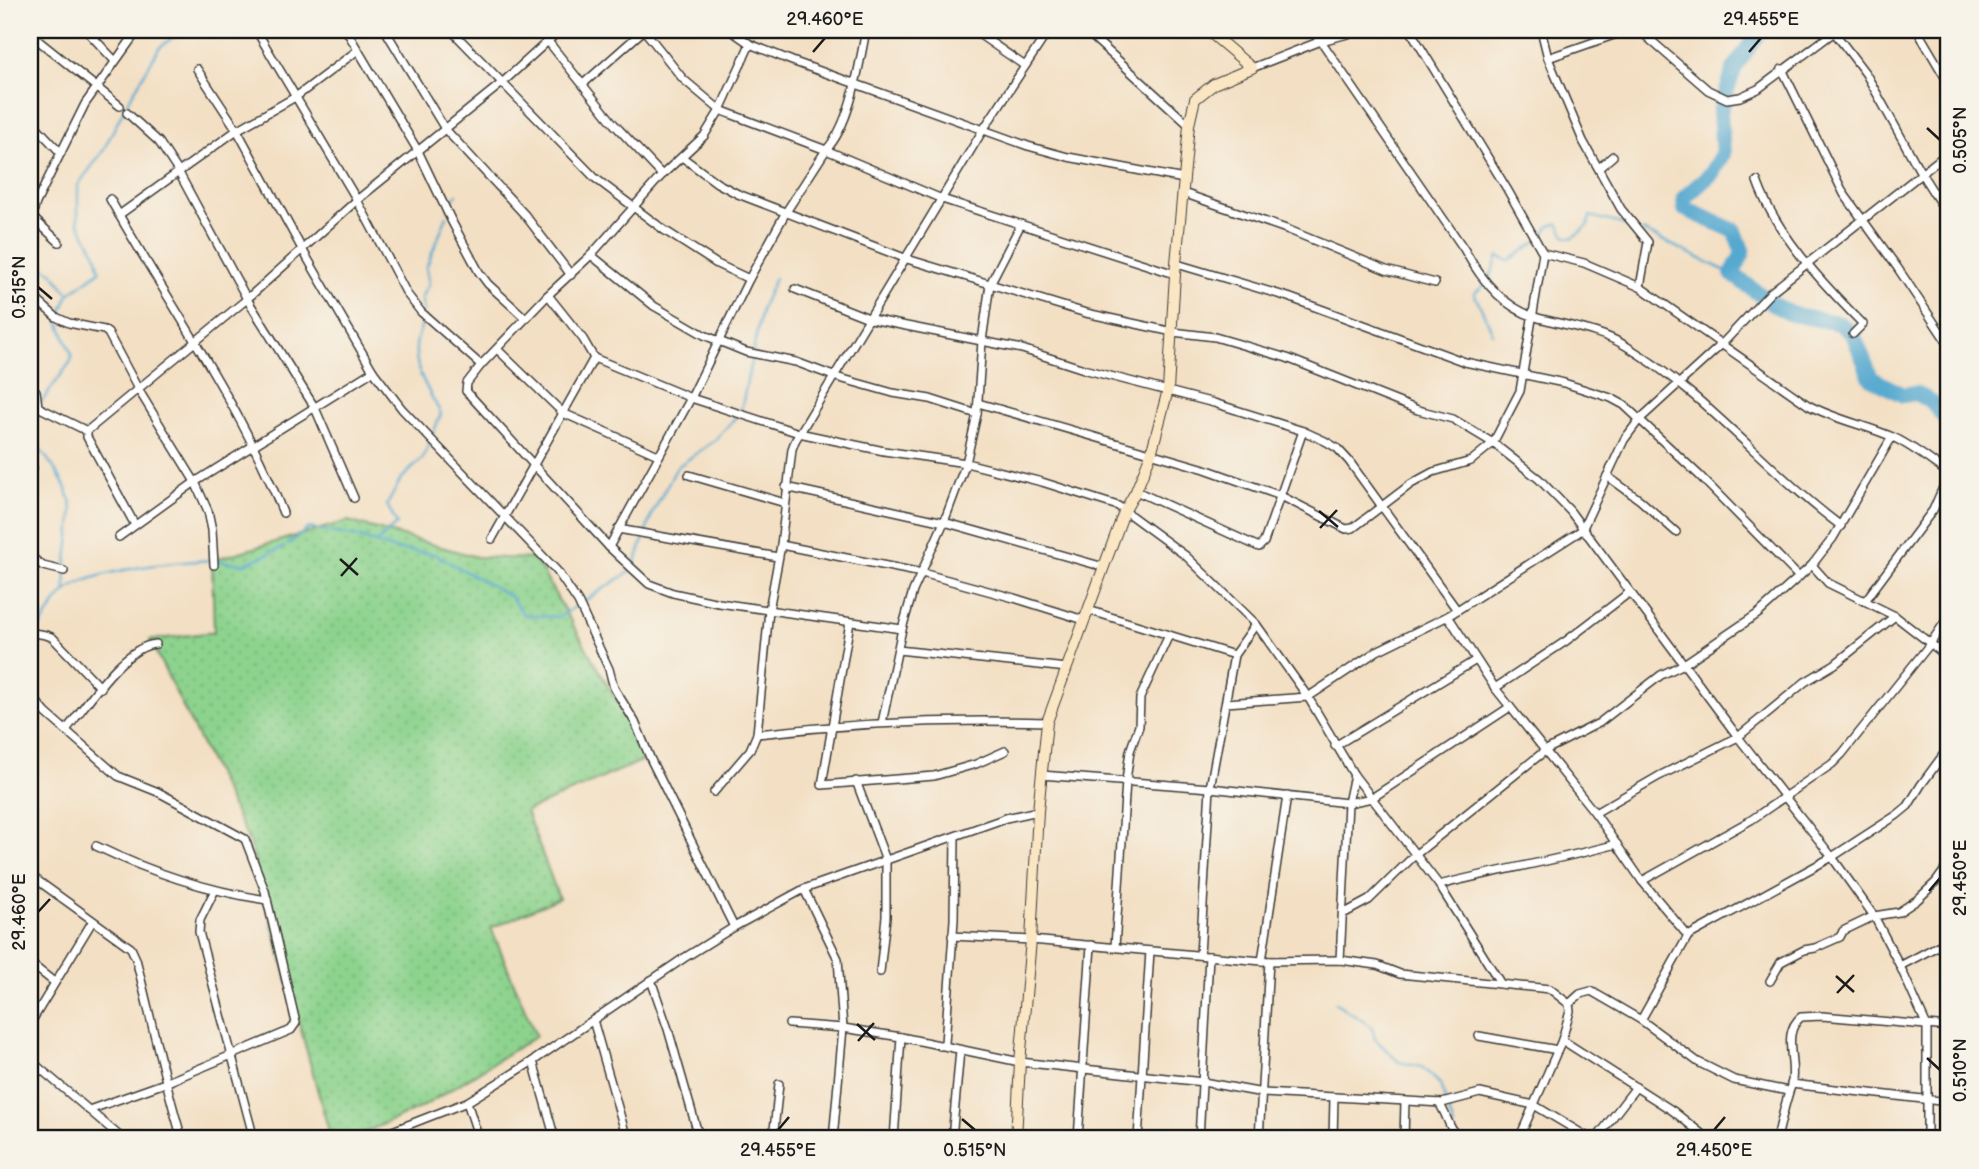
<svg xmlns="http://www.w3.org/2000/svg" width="1979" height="1169" font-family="'Balsamiq Sans',sans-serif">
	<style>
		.grass { fill: url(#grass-dots); stroke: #547855; stroke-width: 2 }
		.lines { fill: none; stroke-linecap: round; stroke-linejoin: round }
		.stream { stroke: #54a8cf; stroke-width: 2.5 }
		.river { stroke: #54a8cf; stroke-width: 16 }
		.street-casing { stroke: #3c3935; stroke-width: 10 }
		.secondary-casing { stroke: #3c3935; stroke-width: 12 }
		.street { stroke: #fff; stroke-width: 7 }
		.secondary { stroke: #fbe6c4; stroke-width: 10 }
		.ticks { fill: none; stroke: #1c1c1c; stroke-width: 2.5 }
		.neatline { fill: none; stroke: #1c1c1c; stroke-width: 2.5 }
		.ticks-label { font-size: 18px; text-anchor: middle; fill: #1c1c1c }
	</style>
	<defs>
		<pattern id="grass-dots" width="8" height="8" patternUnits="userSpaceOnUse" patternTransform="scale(1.75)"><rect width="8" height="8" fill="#8dd38e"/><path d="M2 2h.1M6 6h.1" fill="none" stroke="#79b57a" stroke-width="1.8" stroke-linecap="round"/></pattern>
	</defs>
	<rect width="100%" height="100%" fill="#f7f3e8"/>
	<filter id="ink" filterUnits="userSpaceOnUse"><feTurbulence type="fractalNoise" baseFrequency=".0143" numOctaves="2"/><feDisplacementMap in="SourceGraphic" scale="14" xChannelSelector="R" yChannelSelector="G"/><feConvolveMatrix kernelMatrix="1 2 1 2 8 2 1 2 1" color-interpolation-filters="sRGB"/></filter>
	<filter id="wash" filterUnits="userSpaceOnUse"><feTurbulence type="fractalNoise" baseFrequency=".00686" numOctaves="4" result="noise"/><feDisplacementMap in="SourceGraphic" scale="28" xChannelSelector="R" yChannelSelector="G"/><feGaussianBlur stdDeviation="1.57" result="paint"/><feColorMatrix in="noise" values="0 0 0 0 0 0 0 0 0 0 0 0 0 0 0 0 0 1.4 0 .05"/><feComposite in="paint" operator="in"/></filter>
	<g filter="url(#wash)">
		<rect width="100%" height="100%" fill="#f3dfc3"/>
		<path class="grass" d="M348,521L477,557L535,559L629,722L644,760L526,811L559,898L491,928L536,1036L424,1106L350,1139H331L249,841L150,640L214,632L212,560Z"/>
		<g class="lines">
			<g class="stream">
				<path d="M448,209L450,203L457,194"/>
				<path d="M1643,231L1732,274"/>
				<path d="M30,259L52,272L68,293"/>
				<path d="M424,311L421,298L429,283L426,268L447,216"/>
				<path d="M60,316L69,294L100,271L96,254L78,222V185L103,151L124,109L159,48L182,30"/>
				<path d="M1493,333L1474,293C1489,284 1493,272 1498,256L1509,261L1540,239L1549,226L1558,223L1566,237L1572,238L1588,226L1590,216L1634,227"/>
				<path d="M40,404L71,361L72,355L59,322"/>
				<path d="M37,410L34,442C48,459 70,486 72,509C73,537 63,562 66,591"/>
				<path d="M377,542L397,524L387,505L401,479L423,458L441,414C429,390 411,368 417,340C419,332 422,325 424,318"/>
				<path d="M288,544L309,528L358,537L393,549L434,554L510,596L524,615L559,617L633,570L652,514L677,467L714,441L735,418L742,406L762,307L775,278"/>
				<path d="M217,561L245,564L284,547"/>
				<path d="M37,631C46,619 55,601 66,591C94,569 175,562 210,560"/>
				<path d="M1336,1003L1372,1027L1375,1039L1399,1062L1422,1067L1440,1084L1454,1127"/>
			</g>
			<path class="river" d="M1760,30L1734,69L1720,112L1723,154L1712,173L1684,198L1685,209L1735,231L1743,253L1732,274L1773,304L1791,314L1839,323L1853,334L1871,378L1903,395L1915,393L1932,402L1949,423"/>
		</g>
	</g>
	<g filter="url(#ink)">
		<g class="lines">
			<defs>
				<g id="street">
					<path d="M86,30L115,61"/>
					<path d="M256,30L357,200L407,294L421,312L481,365"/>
					<path d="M346,30L418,151L452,222L479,272L488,284L525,318"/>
					<path d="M385,30L445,129L525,215L571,275"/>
					<path d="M451,30L595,178L664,230L717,264L749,279"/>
					<path d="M539,30L614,124L662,175"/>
					<path d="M644,30L683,79L720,110L826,150L942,199L1175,274"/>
					<path d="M730,30L750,44L792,61L1028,146L1068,157L1184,179"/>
					<path d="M973,30L1025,66"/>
					<path d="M1085,30L1189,125"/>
					<path d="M1310,30L1321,41L1464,249C1480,278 1502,307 1535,317C1566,326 1598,329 1626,346C1707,395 1766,470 1841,526"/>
					<path d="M1541,30L1548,58L1628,30"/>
					<path d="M1639,30L1708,90L1727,99L1740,97L1758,89L1837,30"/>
					<path d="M1917,30L1949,84"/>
					<path d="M1834,32L1866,74L1921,173L1949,217"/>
					<path d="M30,34L120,106"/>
					<path d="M750,44L720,110L704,136L662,175L591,255L548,295L481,365L467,383L466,391L609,547L649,584L673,593L719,603L902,629"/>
					<path d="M1548,58L1583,141L1621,209L1648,242L1640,287"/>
					<path d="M1252,68L1321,41L1363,30"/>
					<path d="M197,69L237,130L302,249L373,371L402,409L557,571L578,602L609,669L614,688L635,722L651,760L734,927"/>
					<path d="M1782,69L1844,194L1897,267L1949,345"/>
					<path d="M583,84L644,30"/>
					<path d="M127,113L159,142L178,171L247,299L315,408L354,498"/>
					<path d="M30,120L61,153"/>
					<path d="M682,157L717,183L738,194L907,259L1086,313L1173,332L1215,337L1287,358L1418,410L1453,419L1493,443L1539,479L1570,511L1738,737L1832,857L1874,916L1900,966L1927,1026V1139"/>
					<path d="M1599,168L1613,156"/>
					<path d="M1757,181C1775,233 1824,285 1863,324L1853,334"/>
					<path d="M1183,193L1289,230L1386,270L1435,283"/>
					<path d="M110,199C168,303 240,402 283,513"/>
					<path d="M119,215L237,130L297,96L358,50"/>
					<path d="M59,242L32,217L36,203L85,104L138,30"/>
					<path d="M1543,253L1584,263L1640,287L1808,405C1836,420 1866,425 1895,438C1915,448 1931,461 1949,474"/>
					<path d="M591,255L654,306L704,335L746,352L796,362L836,377L893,393L930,399L977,414"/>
					<path d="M1177,264L1288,297L1465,362L1564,383L1611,398L1624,405L1699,475L1799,577"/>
					<path d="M795,289L871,319L1022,349L1087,370L1214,403L1303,431L1325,441L1337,448L1349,461L1457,610"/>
					<path d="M30,294L56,317L69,323L104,330L108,333L138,389L195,482L208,511L212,530L214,565"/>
					<path d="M548,295L583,339L594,358L691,398L799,433L884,451L966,463L1042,482L1118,506L1186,556L1256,624L1308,697L1354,775L1439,885L1501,984"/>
					<path d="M497,349L563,413L658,455"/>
					<path d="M30,386L36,391L38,407L87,431"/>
					<path d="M978,403L1205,469L1281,496L1346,529L1353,528L1411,484L1433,472L1471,461L1493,443L1520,391L1543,253L1507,189L1410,30"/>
					<path d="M87,431L247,299L357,200L502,83L560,30"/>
					<path d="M87,431V437L135,525"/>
					<path d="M30,466L33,468"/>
					<path d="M689,475L785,503"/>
					<path d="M1607,476L1640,500L1676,532"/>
					<path d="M786,487L944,522L1104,567"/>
					<path d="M1136,491L1259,547L1264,542L1303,431"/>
					<path d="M618,529L778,557"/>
					<path d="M119,537L195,482L373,371"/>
					<path d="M492,539L594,358"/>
					<path d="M781,545L922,573L1014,598L1084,620"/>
					<path d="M609,547L691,398L749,279L786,212L826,150C851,124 859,65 866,30"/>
					<path d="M30,556L43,566L64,571"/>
					<path d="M1812,565L1828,583L1895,616L1949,658"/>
					<path d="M1865,601L1933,510L1949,474"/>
					<path d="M1088,610L1234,655"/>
					<path d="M1448,616L1495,688L1595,813L1642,881L1688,936L1832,857L1897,815L1908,806L1921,785L1949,747"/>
					<path d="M850,622L822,785L934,776L976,764L1005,751"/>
					<path d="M30,632C38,635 45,633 53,638L101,688"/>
					<path d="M898,650L1067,668"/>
					<path d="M1495,688L1566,641L1630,592"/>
					<path d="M30,694L46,713L118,776L158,792L245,839L265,891L296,1023L291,1030L165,1083L89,1110"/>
					<path d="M1226,703L1308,697L1377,651L1448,616L1582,530L1624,440L1639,420L1721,345L1771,292L1949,152"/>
					<path d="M882,723L902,629L913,591L944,522L966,463L977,414L982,341L990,284L1021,224"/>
					<path d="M66,730C86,706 123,646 156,644"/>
					<path d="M757,734C854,723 950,719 1047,722"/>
					<path d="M1335,746L1476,660"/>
					<path d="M1041,775L1210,788L1348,803L1372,798L1510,707"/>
					<path d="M856,781L886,860V917L880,972"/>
					<path d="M714,792L750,750L757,734L769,610L781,545L792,449L795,441L983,130L1049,30"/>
					<path d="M1595,813L1659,776L1738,737L1805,682L1835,664L1895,616"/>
					<path d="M96,846C150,872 208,891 267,900"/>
					<path d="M30,875L131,948L136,959C151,1019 164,1080 182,1139"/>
					<path d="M1642,881L1751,820L1832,764L1842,754L1930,644L1949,616"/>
					<path d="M1439,885C1498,870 1558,860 1617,844"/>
					<path d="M804,889L838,959L843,1028L833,1139"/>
					<path d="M215,890L200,920L199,932L254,1139"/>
					<path d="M1343,914L1369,900L1415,855L1546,750L1599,723L1661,675L1684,664L1759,613L1812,565L1833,538L1892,437"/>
					<path d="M952,936L1031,940L1262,961L1340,960L1377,965L1400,974L1550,989L1569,1004"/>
					<path d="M1115,947L1126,781L1130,751L1139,726L1140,698L1169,635"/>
					<path d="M1200,955L1210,788L1234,655L1256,624"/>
					<path d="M1340,960L1348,803L1354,775"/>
					<path d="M1262,961L1287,796"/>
					<path d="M30,963L54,982"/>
					<path d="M1900,966L1949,940"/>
					<path d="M651,980L668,1029L697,1130L692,1139"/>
					<path d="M1770,981L1781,962L1804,950L1815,948L1840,937L1843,931L1874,916L1899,912L1917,900L1936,882L1949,864"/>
					<path d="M593,1020L627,1139"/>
					<path d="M1641,1020L1688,936"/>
					<path d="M30,1024L92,922"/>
					<path d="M789,1024L843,1028L901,1037L1020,1062L1203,1082L1263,1093L1442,1103L1480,1093L1534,1105L1591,1139"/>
					<path d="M1479,1036L1558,1050"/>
					<path d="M940,1046L945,1043L954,920L955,837"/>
					<path d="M30,1060L123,1139"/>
					<path d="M533,1061L555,1139"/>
					<path d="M1791,1084L1949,1102"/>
					<path d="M467,1102L479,1139"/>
					<path d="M1439,1103C1447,1115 1449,1128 1458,1139"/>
					<path d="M372,1139L467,1102L533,1061L684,958L734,927L804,889L1006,818L1038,811"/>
					<path d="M773,1139L779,1084"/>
					<path d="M894,1139L901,1037"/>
					<path d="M952,1139L960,1050"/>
					<path d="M1078,1139L1091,945"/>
					<path d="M1138,1139L1150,951"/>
					<path d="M1199,1139L1209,956"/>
					<path d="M1259,1139L1269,961"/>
					<path d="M1333,1139L1334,1097"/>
					<path d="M1404,1139L1405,1101"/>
					<path d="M1519,1139L1562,1040"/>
					<path d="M1596,1139L1636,1087"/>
					<path d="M1708,1139L1673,1111L1562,1040L1570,1011L1569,1004L1580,994L1591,991L1641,1020L1698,1062L1734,1080L1788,1091"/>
					<path d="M1777,1139C1781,1121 1785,1103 1791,1086C1798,1064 1780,1034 1801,1017L1822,1016L1949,1027"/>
				</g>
				<path id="secondary" d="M1016,1139L1020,1062L1031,940L1038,811L1047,722L1124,512L1136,491L1151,454L1168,390L1175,274L1189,125L1195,99L1214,84L1252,68L1207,30"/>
			</defs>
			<use href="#street" class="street-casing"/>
			<use href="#secondary" class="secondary-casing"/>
			<use href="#street" class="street"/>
			<use href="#secondary" class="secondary"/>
		</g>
	</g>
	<path class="ticks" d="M813,52L825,38M1749,52L1761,38M1927,128L1940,140M38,287L52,299M1319,511L1338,527M1320,528L1337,510M340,559L358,575M341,576L357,558M1929,891L1940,878M38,912L50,899M1836,976L1854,992M1837,993L1854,975M857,1024L875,1040M858,1041L874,1023M1927,1058L1940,1070M962,1119L975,1130M778,1130L789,1117M1714,1130L1725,1117"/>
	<rect width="1979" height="1169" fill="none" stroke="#f7f3e8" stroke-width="77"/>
	<rect x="38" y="38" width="1902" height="1092" class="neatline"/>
	<g class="ticks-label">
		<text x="825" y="25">29.460°E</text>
		<text x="1761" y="25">29.455°E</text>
		<text transform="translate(1960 140) rotate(-90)" y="6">0.505°N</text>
		<text transform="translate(19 287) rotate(-90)" y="6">0.515°N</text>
		<text transform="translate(1960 878) rotate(-90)" y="6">29.450°E</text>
		<text transform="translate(19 912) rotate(-90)" y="6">29.460°E</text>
		<text transform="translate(1960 1070) rotate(-90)" y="6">0.510°N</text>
		<text x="778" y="1156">29.455°E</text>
		<text x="975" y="1156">0.515°N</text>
		<text x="1714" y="1156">29.450°E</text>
	</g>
</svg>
